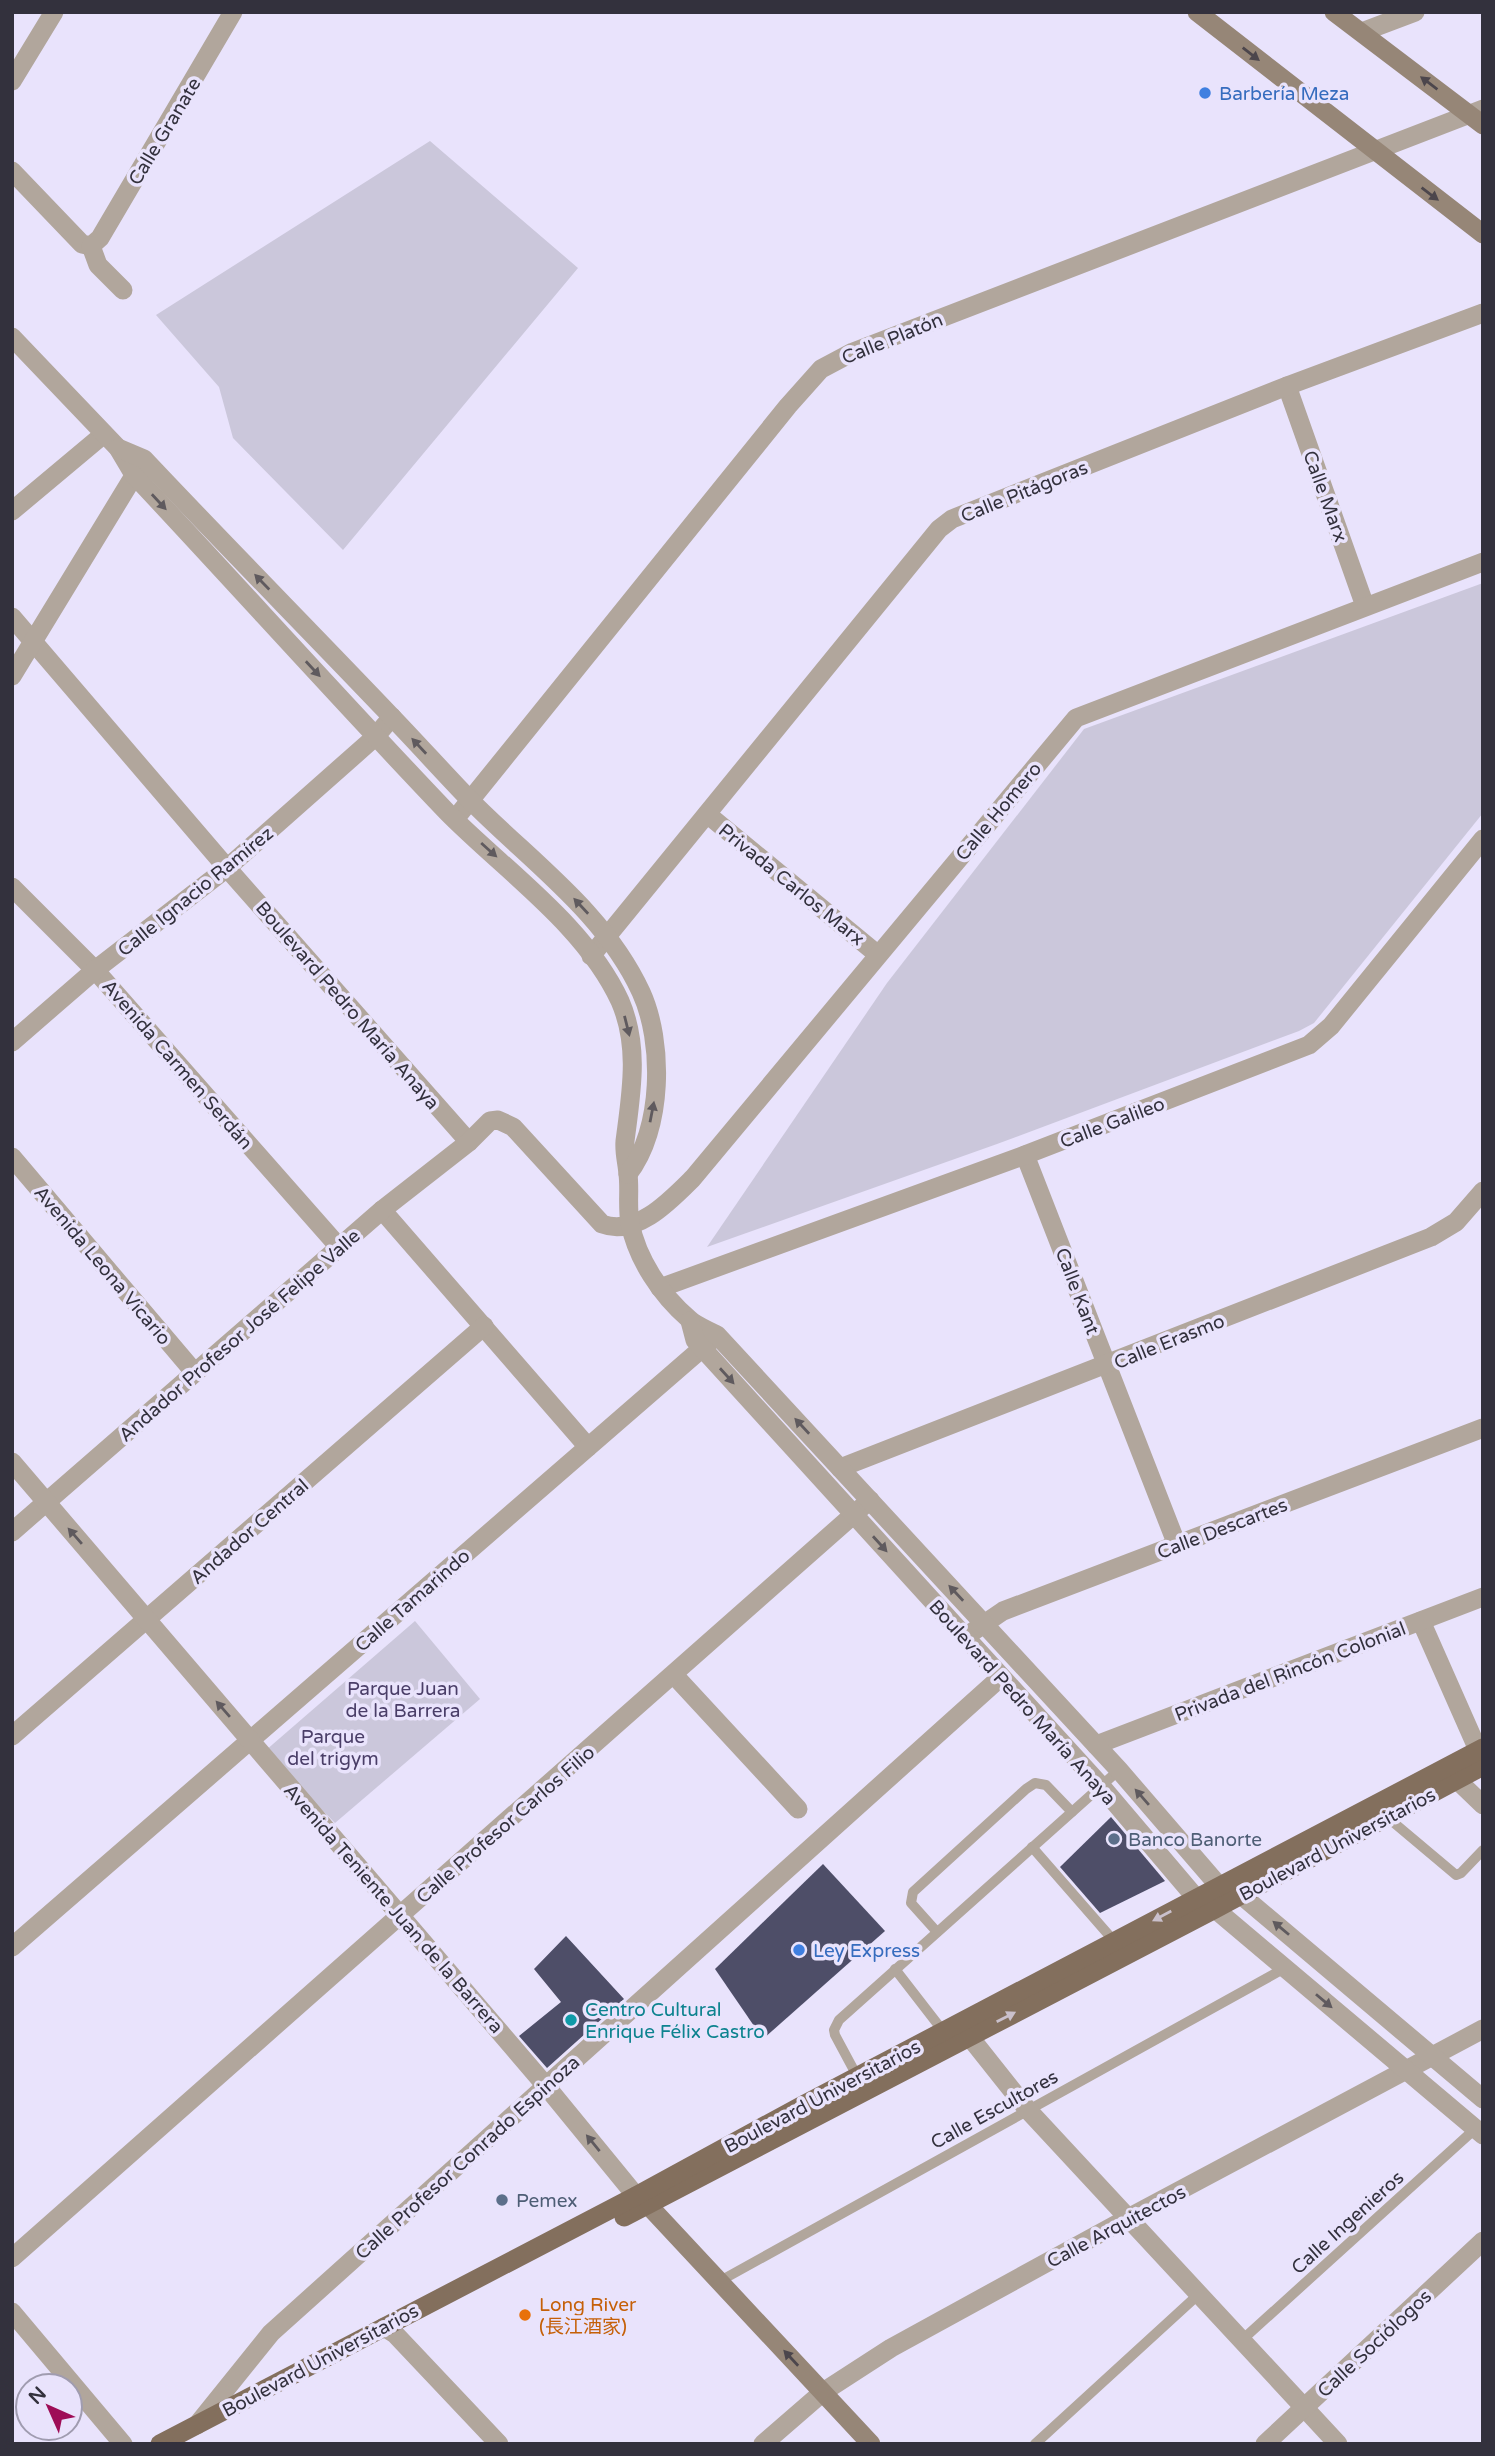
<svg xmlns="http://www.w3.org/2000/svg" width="1495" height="2456" font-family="'Varela Round','Noto Sans SC',sans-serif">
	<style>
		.green { fill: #cbc7db }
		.building { fill: #4e4e68 }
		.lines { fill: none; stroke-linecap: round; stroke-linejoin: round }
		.service { stroke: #b1a69c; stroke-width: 10 }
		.minor { stroke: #b1a69c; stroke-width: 19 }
		.tertiary { stroke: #b1a69c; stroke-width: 19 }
		.secondary { stroke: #968677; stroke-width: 19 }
		.primary { stroke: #836f5d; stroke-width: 19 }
		.oneway { fill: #4c464c }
		.oneway2 { fill: #5f5a5e }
		.oneway3 { fill: #cac0cc }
		.shop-dot { fill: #3f7fe0; stroke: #e9e3fc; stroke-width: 2.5 }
		.service-dot { fill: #5c6f8a; stroke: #e9e3fc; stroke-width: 2.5 }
		.culture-dot { fill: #0f9aa8; stroke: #e9e3fc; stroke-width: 2.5 }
		.food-dot { fill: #e8710a; stroke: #e9e3fc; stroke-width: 2.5 }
		.labels { text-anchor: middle; stroke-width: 7; stroke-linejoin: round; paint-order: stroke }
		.shop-label { font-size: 19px; fill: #366cbe; stroke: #e9e3fc; text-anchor: start }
		.street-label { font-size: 19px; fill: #33313d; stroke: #e9e3fc }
		.park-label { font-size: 19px; fill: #4a3e68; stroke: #e9e3fc }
		.service-label { font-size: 19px; fill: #4e5e75; stroke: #e9e3fc; text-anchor: start }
		.culture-label { font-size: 19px; fill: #0d838f; stroke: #e9e3fc; text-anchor: start }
		.food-label { font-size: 19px; fill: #c56008; stroke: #e9e3fc; text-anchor: start }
	</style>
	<rect width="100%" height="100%" fill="#e9e3fc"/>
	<g class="green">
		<path d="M430,141L578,268L343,550L233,438L219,387L156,315Z"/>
		<path d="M1483,583V813L1314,1023L1299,1031L997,1144L707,1247L887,983L1084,729Z"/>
		<path d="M415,1621L480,1699L335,1823L265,1751Z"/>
	</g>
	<g class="building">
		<path d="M1111,1817L1165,1881L1100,1913L1060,1867Z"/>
		<path d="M823,1864L885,1931L763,2039L715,1969Z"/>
		<path d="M566,1936L624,1999L547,2068L519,2036L561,2002L534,1969Z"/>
	</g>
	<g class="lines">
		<g class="service">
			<path d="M1387,1817L1456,1875L1461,1873L1483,1850"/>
			<path d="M1032,1847L1114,1941"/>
			<path d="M937,1932L911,1903L913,1892L1026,1789L1035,1783L1046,1785L1072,1812"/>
			<path d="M895,1969L943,2031"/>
			<path d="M857,2076L835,2035L834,2030L839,2020L1119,1770"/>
			<path d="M720,2281L1285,1968"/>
			<path d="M1242,2340L1475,2129"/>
			<path d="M1035,2444L1199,2294"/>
		</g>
		<g class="minor">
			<path d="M1362,32L1415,12"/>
			<path d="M12,81L54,12"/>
			<path d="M12,171L82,244L91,246"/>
			<path d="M91,246L100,238L233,12"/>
			<path d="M91,246L98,265L123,290"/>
			<path d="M1287,386L1365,606"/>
			<path d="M12,511L104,434"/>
			<path d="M12,617L227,868L469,1142"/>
			<path d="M12,676L143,461"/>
			<path d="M707,814L877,954"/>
			<path d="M455,819L788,406L821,369L853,352L1483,109"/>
			<path d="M12,887L95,970L339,1247"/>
			<path d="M591,956L939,529L952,519L1287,386L1483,313"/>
			<path d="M12,1042L95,970L227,868L375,737L392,717"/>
			<path d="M1025,1155L1177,1545"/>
			<path d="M12,1157L195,1373"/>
			<path d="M382,1210L588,1447"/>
			<path d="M660,1288L1025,1155L1309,1045L1331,1026L1483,839"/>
			<path d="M840,1468L1431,1237L1456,1222L1483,1191"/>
			<path d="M12,1532L382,1210L469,1142L490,1121L498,1120L513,1127L602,1224C636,1237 670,1201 693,1178L1076,718L1483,562"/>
			<path d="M1421,1621L1478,1750"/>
			<path d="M965,1637L1003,1611L1483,1428"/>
			<path d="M674,1675L798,1809"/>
			<path d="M12,1736L484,1326"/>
			<path d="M1096,1745L1483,1597"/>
			<path d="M1457,1780L1483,1805"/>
			<path d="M12,1947L715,1337"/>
			<path d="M969,2036L1027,2109L1338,2444"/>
			<path d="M12,2258L870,1500"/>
			<path d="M12,2312L123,2444"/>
			<path d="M384,2327L395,2334L499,2444"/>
			<path d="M197,2425L271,2333L1001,1677"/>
			<path d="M763,2444L823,2392L891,2348L1128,2218L1483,2029"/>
			<path d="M1265,2444L1483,2241"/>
		</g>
		<g class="tertiary">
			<path d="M12,337L118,448L134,475C239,587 341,701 447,812C504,870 585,925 620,1001C640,1047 631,1094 625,1141C624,1153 627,1162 628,1174C630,1190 627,1206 630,1223C637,1259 661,1295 689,1319C696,1326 708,1330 717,1335L1119,1770L1219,1886L1241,1895L1483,2099"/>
			<path d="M118,448L144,459C225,545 308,629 390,715C417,743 443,772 470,800C530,861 604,912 641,992C664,1042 663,1130 628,1174"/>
			<path d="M690,1321L695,1340L1101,1786L1196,1898L1215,1909L1483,2135"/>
			<path d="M12,1462L546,2086L636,2196"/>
		</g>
		<g class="secondary">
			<path d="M1197,12L1483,234"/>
			<path d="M1334,12L1483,125"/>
			<path d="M636,2196L648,2205L871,2444"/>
		</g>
		<g class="primary">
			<path d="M624,2217L1215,1909L1483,1766"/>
			<path d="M160,2444L636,2196L801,2106L1483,1748"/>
		</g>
	</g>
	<defs><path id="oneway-solid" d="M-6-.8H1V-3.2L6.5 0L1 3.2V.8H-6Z" transform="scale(1.75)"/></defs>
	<g class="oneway">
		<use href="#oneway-solid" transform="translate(1251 54) rotate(38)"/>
		<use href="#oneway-solid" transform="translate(1429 83) rotate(-143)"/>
		<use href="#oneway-solid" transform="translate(1430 194) rotate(37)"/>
		<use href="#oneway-solid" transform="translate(791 2358) rotate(-133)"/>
	</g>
	<g class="oneway2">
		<use href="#oneway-solid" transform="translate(159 502) rotate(47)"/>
		<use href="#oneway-solid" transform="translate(262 582) rotate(-134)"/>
		<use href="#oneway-solid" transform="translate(313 669) rotate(47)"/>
		<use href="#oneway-solid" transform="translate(419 746) rotate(-133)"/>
		<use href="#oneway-solid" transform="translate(489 850) rotate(42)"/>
		<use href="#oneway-solid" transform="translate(581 906) rotate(-133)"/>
		<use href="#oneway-solid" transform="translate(627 1026) rotate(76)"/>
		<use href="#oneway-solid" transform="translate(652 1112) rotate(-79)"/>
		<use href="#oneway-solid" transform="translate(727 1376) rotate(48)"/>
		<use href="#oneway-solid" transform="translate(802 1426) rotate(-133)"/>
		<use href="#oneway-solid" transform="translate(75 1536) rotate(-131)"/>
		<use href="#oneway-solid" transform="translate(880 1544) rotate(48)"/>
		<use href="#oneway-solid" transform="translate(956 1593) rotate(-133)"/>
		<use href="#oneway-solid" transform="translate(223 1709) rotate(-131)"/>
		<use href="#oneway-solid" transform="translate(1142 1797) rotate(-131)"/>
		<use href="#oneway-solid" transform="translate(1281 1928) rotate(-140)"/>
		<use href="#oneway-solid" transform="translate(1324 2001) rotate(40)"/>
		<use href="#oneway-solid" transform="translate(593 2143) rotate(-129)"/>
	</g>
	<g class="oneway3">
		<use href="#oneway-solid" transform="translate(1162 1916) rotate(152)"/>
		<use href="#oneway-solid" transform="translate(1006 2017) rotate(-27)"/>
	</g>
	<g class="shop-dot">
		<circle cx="1205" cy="93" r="7"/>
		<circle cx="799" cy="1950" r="7"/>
	</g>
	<g class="service-dot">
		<circle cx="1114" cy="1839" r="7"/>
		<circle cx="502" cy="2200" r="7"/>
	</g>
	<circle class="culture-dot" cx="571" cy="2020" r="7"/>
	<circle class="food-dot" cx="525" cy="2315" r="7"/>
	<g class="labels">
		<g class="shop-label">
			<text x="1219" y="100">Barbería Meza</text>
			<text x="813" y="1957">Ley Express</text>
		</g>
		<g class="street-label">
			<text transform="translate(164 131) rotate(-59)" y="7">Calle Granate</text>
			<text transform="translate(892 338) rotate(-22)" y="7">Calle Platón</text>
			<text transform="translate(1024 491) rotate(-22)" y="7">Calle Pitágoras</text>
			<text transform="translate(1326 496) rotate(70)" y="7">Calle Marx</text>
			<text transform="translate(998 811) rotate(-50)" y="7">Calle Homero</text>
			<text transform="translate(792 884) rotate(39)" y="7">Privada Carlos Marx</text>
			<text transform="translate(195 891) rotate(-39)" y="7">Calle Ignacio Ramírez</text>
			<text transform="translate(348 1005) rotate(49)" y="7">Boulevard Pedro María Anaya</text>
			<text transform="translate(178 1064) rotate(49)" y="7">Avenida Carmen Serdán</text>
			<text transform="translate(1112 1122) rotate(-21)" y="7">Calle Galileo</text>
			<text transform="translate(103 1265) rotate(50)" y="7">Avenida Leona Vicario</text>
			<text transform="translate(1078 1291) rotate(69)" y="7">Calle Kant</text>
			<text transform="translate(239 1335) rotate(-41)" y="7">Andador Profesor José Felipe Valle</text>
			<text transform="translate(1169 1341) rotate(-22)" y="7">Calle Erasmo</text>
			<text transform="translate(1222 1528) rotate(-21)" y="7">Calle Descartes</text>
			<text transform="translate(249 1531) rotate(-41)" y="7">Andador Central</text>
			<text transform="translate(412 1600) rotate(-41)" y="7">Calle Tamarindo</text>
			<text transform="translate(1290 1671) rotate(-21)" y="7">Privada del Rincón Colonial</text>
			<text transform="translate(1023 1702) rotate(48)" y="7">Boulevard Pedro María Anaya</text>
			<text transform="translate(505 1824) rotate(-41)" y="7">Calle Profesor Carlos Filio</text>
			<text transform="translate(1337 1844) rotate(-28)" y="7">Boulevard Universitarios</text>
			<text transform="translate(394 1908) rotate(49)" y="7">Avenida Teniente Juan de la Barrera</text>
			<text transform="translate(822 2096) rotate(-28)" y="7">Boulevard Universitarios</text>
			<text transform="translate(994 2109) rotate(-29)" y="7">Calle Escultores</text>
			<text transform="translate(467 2157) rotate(-42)" y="7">Calle Profesor Conrado Espinoza</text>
			<text transform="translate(1347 2222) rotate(-42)" y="7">Calle Ingenieros</text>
			<text transform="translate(1116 2226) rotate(-28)" y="7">Calle Arquitectos</text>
			<text transform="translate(1374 2343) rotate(-43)" y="7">Calle Sociólogos</text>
			<text transform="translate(320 2360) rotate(-28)" y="7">Boulevard Universitarios</text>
		</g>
		<g class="park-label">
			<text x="403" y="1695">Parque Juan<tspan x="403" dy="22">de la Barrera</tspan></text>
			<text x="333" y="1743">Parque<tspan x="333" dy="22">del trigym</tspan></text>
		</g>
		<g class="service-label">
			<text x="1128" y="1846">Banco Banorte</text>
			<text x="516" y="2207">Pemex</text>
		</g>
		<g class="culture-label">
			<text x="585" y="2016">Centro Cultural<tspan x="585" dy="22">Enrique Félix Castro</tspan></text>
		</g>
		<g class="food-label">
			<text x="539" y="2311">Long River<tspan x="539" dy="22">(長江酒家)</tspan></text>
		</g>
	</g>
	<rect width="1495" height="2456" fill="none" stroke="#33313d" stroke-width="28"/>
	<g transform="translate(49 2407) rotate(315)"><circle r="33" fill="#e9e3fc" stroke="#a09cb0" stroke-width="2"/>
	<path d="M0-5L12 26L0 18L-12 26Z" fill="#9e0d57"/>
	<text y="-10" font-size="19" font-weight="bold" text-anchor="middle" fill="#33313d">N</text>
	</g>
</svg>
